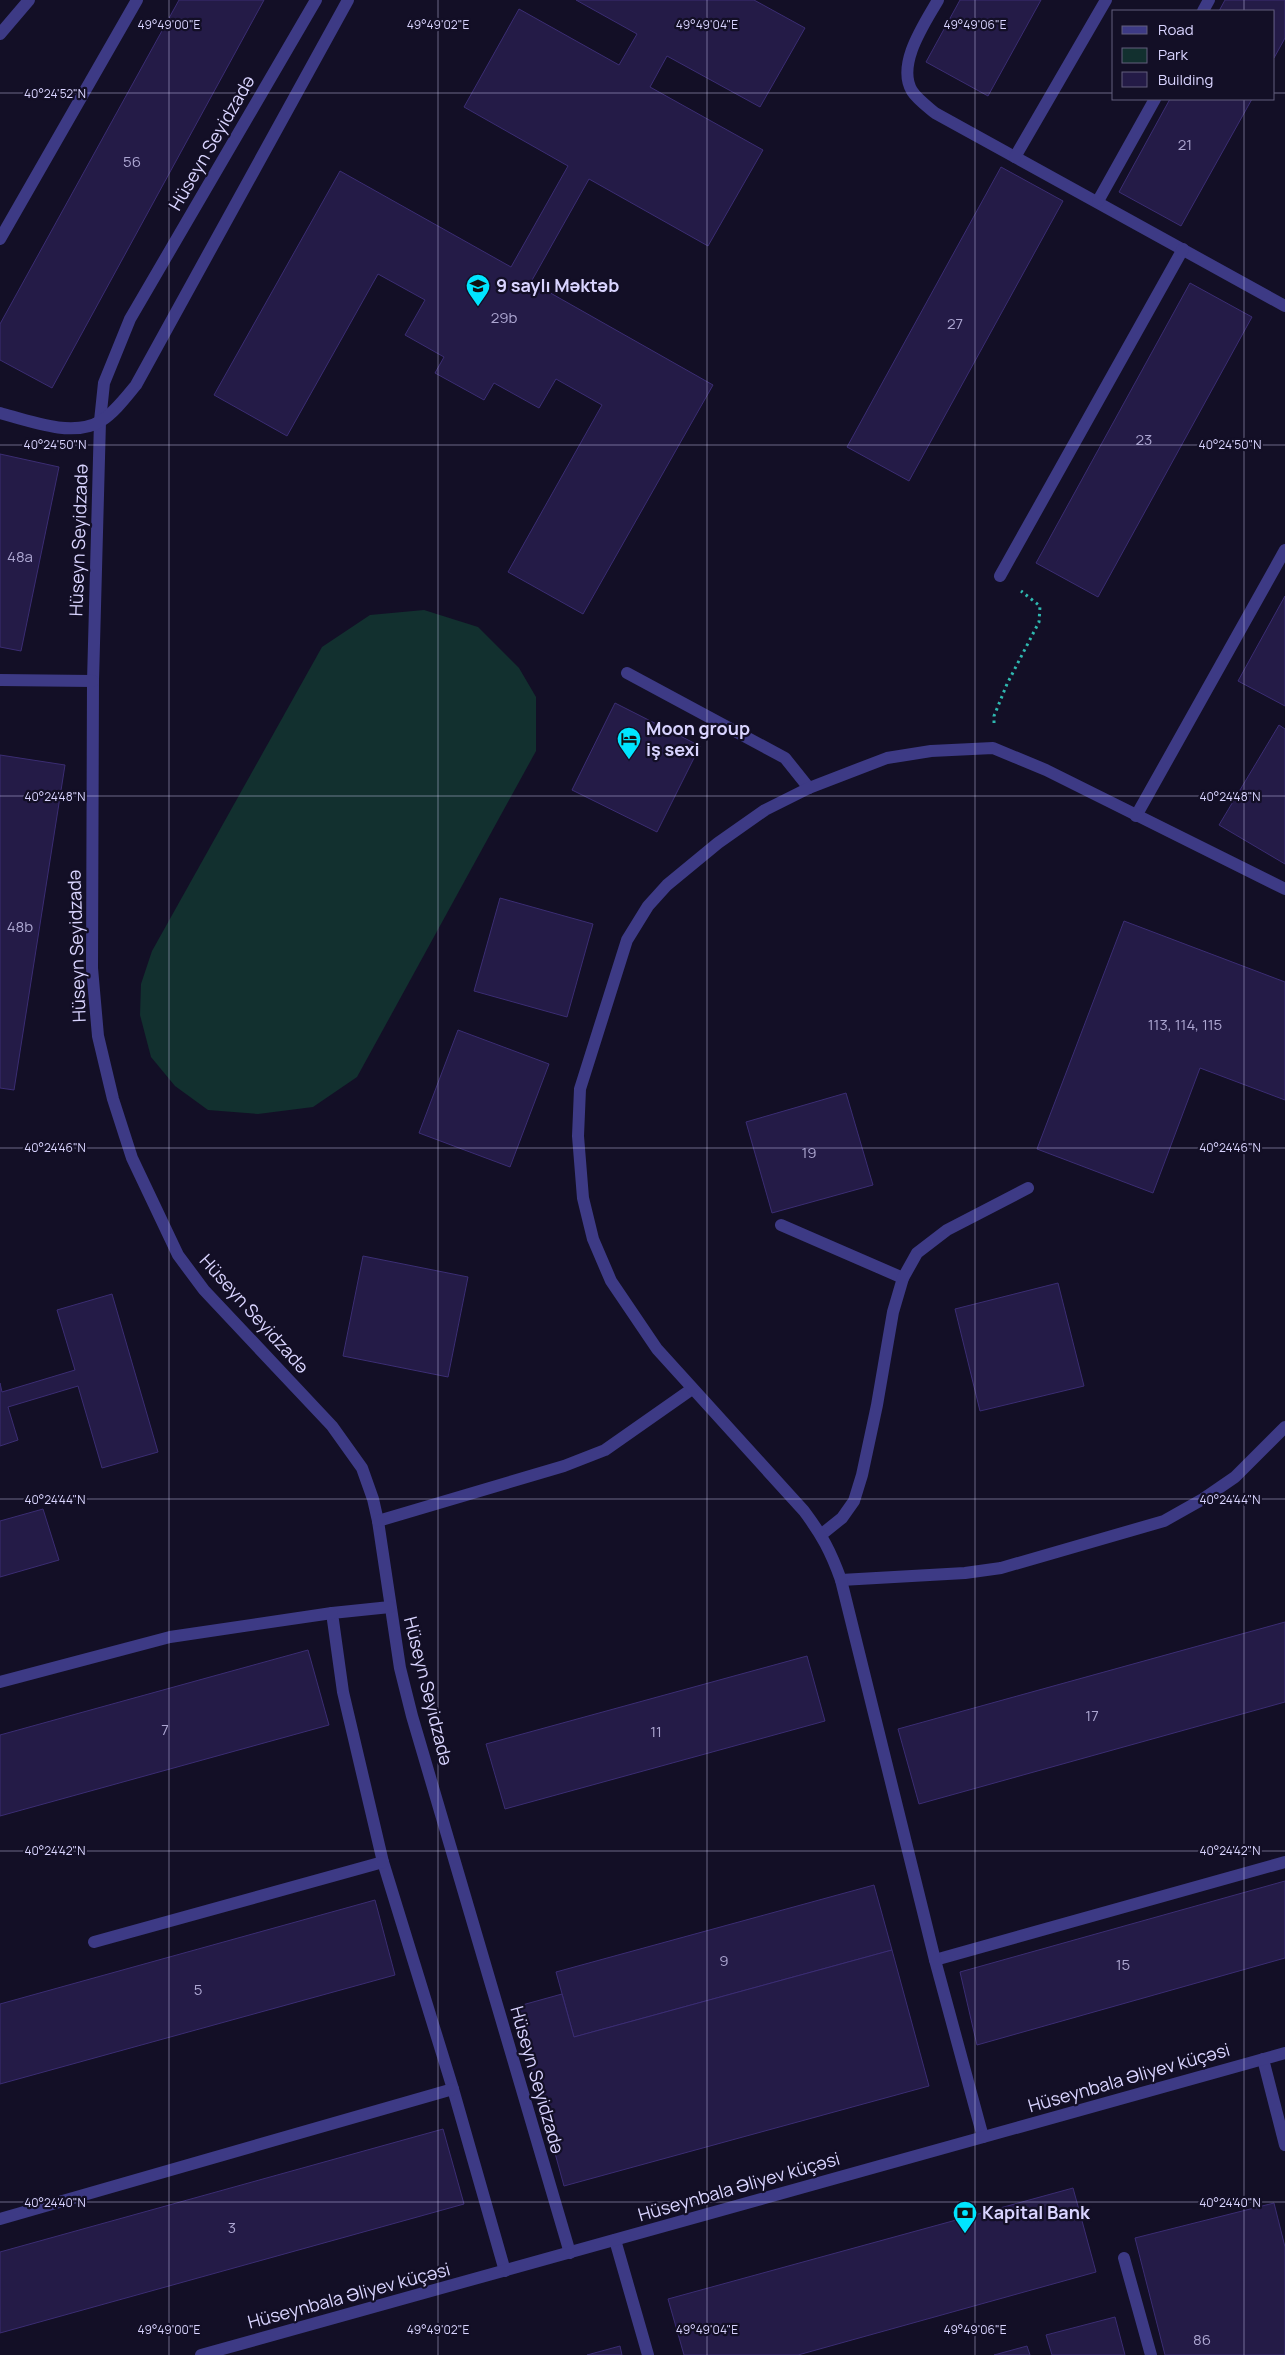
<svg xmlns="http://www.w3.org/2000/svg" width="1285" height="2355" font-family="Manrope,sans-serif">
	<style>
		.green { fill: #12302f }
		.building { fill: #241b47; stroke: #3b2d73 }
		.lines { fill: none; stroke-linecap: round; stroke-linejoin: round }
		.path { stroke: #2fb8b0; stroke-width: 3; stroke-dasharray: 2.5 4; stroke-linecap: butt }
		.minor { stroke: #3d3a85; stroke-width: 12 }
		.ticks { fill: none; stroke: #d9d4ff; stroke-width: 1; stroke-opacity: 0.45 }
		.labels { text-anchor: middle; stroke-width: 4.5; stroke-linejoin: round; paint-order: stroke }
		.number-label { font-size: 15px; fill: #aca6d1 }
		.street-label { font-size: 18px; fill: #d9d4ff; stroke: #130f26 }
		.poi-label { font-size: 18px; font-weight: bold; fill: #d9d4ff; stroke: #130f26; text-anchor: start }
		.ticks-label { font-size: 12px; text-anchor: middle; fill: #d9d4ff; stroke: #130f26; stroke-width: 4.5; stroke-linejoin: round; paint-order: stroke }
	</style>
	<rect width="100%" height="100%" fill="#130f26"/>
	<path class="green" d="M424,610L478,627L519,668L536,697V751L357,1077L313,1107L258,1114L208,1110L175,1086L151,1057L140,1015L141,984L152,951L322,647L370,615Z"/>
	<g class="building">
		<path d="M179,0H264L52,388L0,360V324Z"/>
		<path d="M576,0H754L805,28L760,107L667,56L650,87L763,150L708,246L589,179L531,282L713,385L583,614L508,572L602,405L556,379L539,408L494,383L484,400L435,373L444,357L405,335L425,300L378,274L287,436L214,395L340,171L511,267L568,166L464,107L519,9L619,65L637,34Z"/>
		<path d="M960,0H1041L988,96L926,62Z"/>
		<path d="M1225,0H1285V38L1274,58V11H1219Z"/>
		<path d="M1170,99H1252L1181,226L1119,192Z"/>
		<path d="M1001,167L1063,201L909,481L847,447Z"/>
		<path d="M1190,283L1252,317L1098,597L1036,563Z"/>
		<path d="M0,454L59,467L21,651L0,647Z"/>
		<path d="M1285,596V706L1238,681Z"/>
		<path d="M615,703L700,746L657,832L572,790Z"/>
		<path d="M1279,725L1285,729V864L1219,825Z"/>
		<path d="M0,755L65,765L14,1090L0,1088Z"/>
		<path d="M500,898L593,924L567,1017L474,991Z"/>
		<path d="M1124,921L1285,982V1100L1200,1068L1153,1193L1037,1149Z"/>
		<path d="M458,1030L549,1064L510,1167L419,1133Z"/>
		<path d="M846,1093L873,1185L772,1213L746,1122Z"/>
		<path d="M363,1256L468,1277L448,1377L343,1356Z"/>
		<path d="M1058,1283L1084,1386L980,1411L955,1309Z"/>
		<path d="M112,1294L158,1452L102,1468L78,1386L8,1407L18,1440L0,1446V1383L2,1392L75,1370L57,1310Z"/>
		<path d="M43,1509L59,1560L0,1577V1521Z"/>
		<path d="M1285,1622V1702L919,1804L898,1729Z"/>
		<path d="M308,1650L329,1725L0,1816V1735Z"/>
		<path d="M807,1656L825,1721L505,1809L486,1744Z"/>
		<path d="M1285,1881V1958L977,2045L960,1972Z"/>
		<path d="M874,1885L892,1950L574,2037L556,1972Z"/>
		<path d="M375,1900L395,1975L0,2084V2004Z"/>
		<path d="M892,1950L929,2086L564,2186L515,2007L562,1994L574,2037Z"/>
		<path d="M443,2129L464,2204L0,2333V2252Z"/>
		<path d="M1073,2188L1096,2272L798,2355H684L668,2299Z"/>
		<path d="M1274,2203L1285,2247V2355H1165L1135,2238Z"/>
		<path d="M1115,2317L1125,2355H1052L1046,2335Z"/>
		<path d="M620,2346L622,2355H587Z"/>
		<path d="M1027,2346L1030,2355H994Z"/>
	</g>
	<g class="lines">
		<path class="path" d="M994,723V716L1007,684L1039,622L1040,606L1021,591"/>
		<g class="minor">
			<path d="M316,0L130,319L104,383L100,421L93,681L92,968L98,1036L113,1099L132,1158L178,1255L204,1290L332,1426L362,1468L373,1499L378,1521L400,1668L412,1716L570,2253"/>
			<path d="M938,0C925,23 896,64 912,91C917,99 928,107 935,113L1285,306"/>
			<path d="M1203,11L1209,0"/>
			<path d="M0,34L29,0"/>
			<path d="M1015,157L1106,0"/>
			<path d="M1098,201L1155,99"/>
			<path d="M0,239L137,0"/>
			<path d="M0,413C29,421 73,438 101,421C115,412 126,397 136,385L348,0"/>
			<path d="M1000,576L1183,249"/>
			<path d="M627,673L785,758L809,788"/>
			<path d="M0,680L93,681"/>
			<path d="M1136,816L1285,550"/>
			<path d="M781,1225L903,1278"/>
			<path d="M378,1521L564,1466L605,1450L692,1389"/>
			<path d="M822,1534L842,1518L854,1501L862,1475L877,1405L893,1312L903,1278L917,1253L947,1230L1028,1188"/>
			<path d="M841,1580L965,1573L1001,1568L1164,1521L1203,1499L1235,1477L1285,1427"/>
			<path d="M390,1607L332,1613L343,1692L383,1862L453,2089L505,2271"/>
			<path d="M0,1682L170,1637L332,1613"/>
			<path d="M94,1942L383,1862"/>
			<path d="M935,1960L1285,1862"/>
			<path d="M1263,2059L1285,2145"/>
			<path d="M983,2137L935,1960L841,1580C831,1552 822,1535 804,1511L657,1349L611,1281L593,1239L583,1198L578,1136L580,1089L627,940L648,906L667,885L718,843L765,810L809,788L887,758L931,751L993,748L1046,770L1285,889"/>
			<path d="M0,2219L453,2089"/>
			<path d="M615,2240L648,2355"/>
			<path d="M1124,2258L1151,2355"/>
			<path d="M201,2355L1285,2053"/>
		</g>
	</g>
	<path class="ticks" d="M169,0V2355M438,0V2355M707,0V2355M975,0V2355M1244,0V11M0,93H1114M1274,93H1285M1244,99V2355M0,445H1285M0,796H1285M0,1148H1285M0,1499H1285M0,1851H1285M0,2202H1285"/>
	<defs>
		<symbol id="school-pin" viewBox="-11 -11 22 30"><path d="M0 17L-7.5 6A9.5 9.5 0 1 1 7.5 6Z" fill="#00e5ff" stroke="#130f26"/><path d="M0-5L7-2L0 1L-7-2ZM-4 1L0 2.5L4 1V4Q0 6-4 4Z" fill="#111"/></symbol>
		<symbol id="hotel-pin" viewBox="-11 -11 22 30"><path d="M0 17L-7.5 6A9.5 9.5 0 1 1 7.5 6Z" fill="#00e5ff" stroke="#130f26"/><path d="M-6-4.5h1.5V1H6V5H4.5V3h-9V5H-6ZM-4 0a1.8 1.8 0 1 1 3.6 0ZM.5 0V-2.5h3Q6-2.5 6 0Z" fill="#111"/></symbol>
		<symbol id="bank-pin" viewBox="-11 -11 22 30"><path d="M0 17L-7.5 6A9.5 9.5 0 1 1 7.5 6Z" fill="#00e5ff" stroke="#130f26"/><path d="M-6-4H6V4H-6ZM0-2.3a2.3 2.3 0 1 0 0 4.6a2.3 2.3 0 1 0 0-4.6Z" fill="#111"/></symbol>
	</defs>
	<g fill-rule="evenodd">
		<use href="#school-pin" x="464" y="272" width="28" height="38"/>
		<use href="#hotel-pin" x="615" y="725" width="28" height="38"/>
		<use href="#bank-pin" x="951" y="2199" width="28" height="38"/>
	</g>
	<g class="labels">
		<g class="number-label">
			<text x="1185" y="150">21</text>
			<text x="132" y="167">56</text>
			<text x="504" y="323">29b</text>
			<text x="955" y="329">27</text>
			<text x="1144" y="445">23</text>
			<text x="20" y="562">48a</text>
			<text x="20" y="932">48b</text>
			<text x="1185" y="1030">113, 114, 115</text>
			<text x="809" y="1158">19</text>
			<text x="1092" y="1721">17</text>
			<text x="165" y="1735">7</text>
			<text x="656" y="1737">11</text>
			<text x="724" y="1966">9</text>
			<text x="1123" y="1970">15</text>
			<text x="198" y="1995">5</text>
			<text x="232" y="2233">3</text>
			<text x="1202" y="2345">86</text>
		</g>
		<g class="street-label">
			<text transform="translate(212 143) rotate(-60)" y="6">Hüseyn Seyidzadə</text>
			<text transform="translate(79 540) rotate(-88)" y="6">Hüseyn Seyidzadə</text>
			<text transform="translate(77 946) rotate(-92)" y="6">Hüseyn Seyidzadə</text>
			<text transform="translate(254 1314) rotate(48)" y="6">Hüseyn Seyidzadə</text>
			<text transform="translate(428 1691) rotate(76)" y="6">Hüseyn Seyidzadə</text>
			<text transform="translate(1129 2078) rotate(-16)" y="6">Hüseynbala Əliyev küçəsi</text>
			<text transform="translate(537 2080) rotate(74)" y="6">Hüseyn Seyidzadə</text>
			<text transform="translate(739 2187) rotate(-16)" y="6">Hüseynbala Əliyev küçəsi</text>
			<text transform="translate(349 2296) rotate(-15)" y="6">Hüseynbala Əliyev küçəsi</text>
		</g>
		<g class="poi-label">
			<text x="496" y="292">9 saylı Məktəb</text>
			<text x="646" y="735">Moon group<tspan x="646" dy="21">iş sexi</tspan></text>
			<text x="982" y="2219">Kapital Bank</text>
		</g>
	</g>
	<g class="ticks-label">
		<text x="169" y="29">49°49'00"E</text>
		<text x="438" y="29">49°49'02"E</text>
		<text x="707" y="29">49°49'04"E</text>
		<text x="975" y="29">49°49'06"E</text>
		<text x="55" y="98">40°24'52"N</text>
		<text x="55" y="449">40°24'50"N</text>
		<text x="1230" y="449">40°24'50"N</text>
		<text x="55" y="801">40°24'48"N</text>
		<text x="1230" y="801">40°24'48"N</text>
		<text x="55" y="1152">40°24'46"N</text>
		<text x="1230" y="1152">40°24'46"N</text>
		<text x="55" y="1504">40°24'44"N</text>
		<text x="1230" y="1504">40°24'44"N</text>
		<text x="55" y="1855">40°24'42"N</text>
		<text x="1230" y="1855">40°24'42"N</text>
		<text x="55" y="2207">40°24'40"N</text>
		<text x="1230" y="2207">40°24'40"N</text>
		<text x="169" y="2334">49°49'00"E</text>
		<text x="438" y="2334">49°49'02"E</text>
		<text x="707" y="2334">49°49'04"E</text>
		<text x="975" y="2334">49°49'06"E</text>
	</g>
	<rect x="1112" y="10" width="162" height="90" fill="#130f26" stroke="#625e7d"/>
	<rect x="1122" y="26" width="25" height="8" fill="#3d3a85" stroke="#625e7d"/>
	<text x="1158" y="35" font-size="15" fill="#d9d4ff">Road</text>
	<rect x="1122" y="48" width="25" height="15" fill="#12302f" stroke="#625e7d"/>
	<text x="1158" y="60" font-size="15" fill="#d9d4ff">Park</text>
	<rect x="1122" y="72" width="25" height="15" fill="#241b47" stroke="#625e7d"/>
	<text x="1158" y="85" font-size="15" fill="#d9d4ff">Building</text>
</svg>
